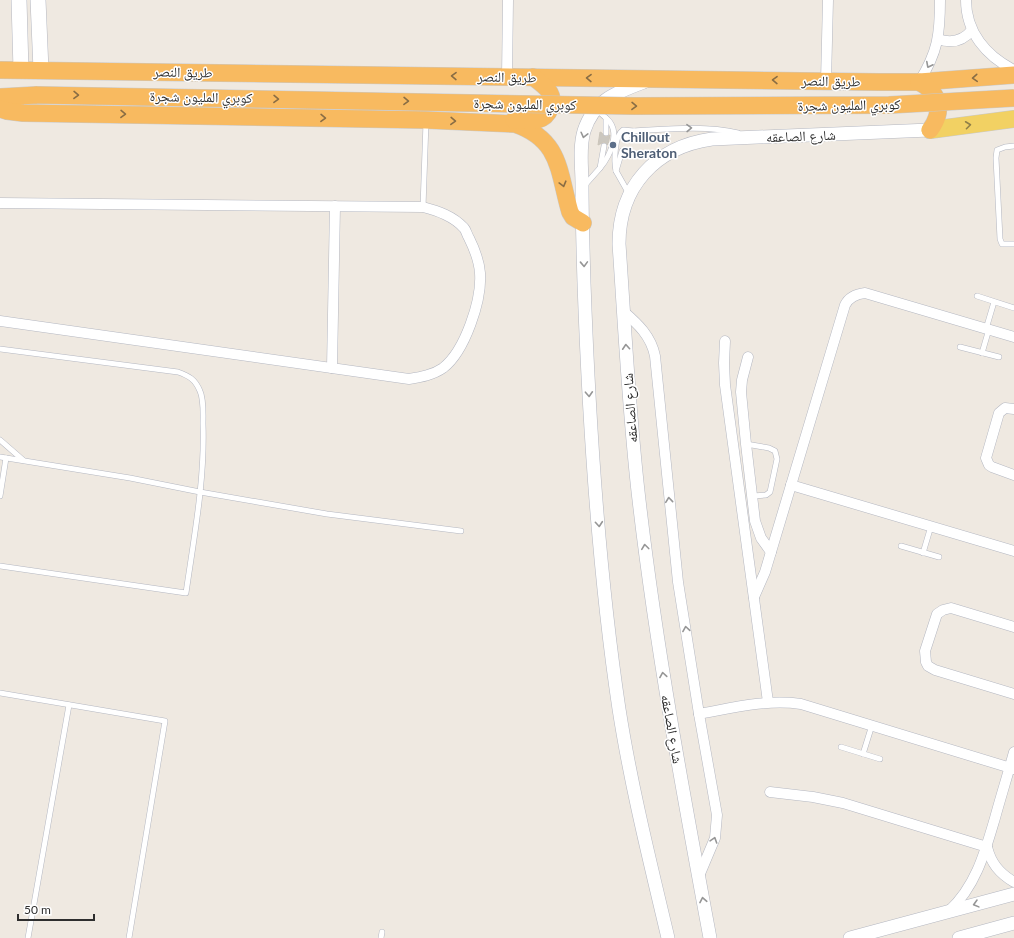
<svg xmlns="http://www.w3.org/2000/svg" width="1014" height="938" font-family="Lato,'Noto Naskh Arabic',sans-serif">
	<style>
		.building { fill: #cbc7bf; stroke: #cbc5ba }
		.lines { fill: none; stroke-linecap: round; stroke-linejoin: round }
		.service-casing { stroke: #b4b7c1; stroke-width: 6 }
		.minor-casing { stroke: #b4b7c1; stroke-width: 11 }
		.tertiary-casing { stroke: #b4b7c1; stroke-width: 14 }
		.secondary-casing { stroke: #b4b7c1; stroke-width: 16 }
		.primary-casing { stroke: #c9c9c9; stroke-width: 18 }
		.trunk-casing { stroke: #c9c9c9; stroke-width: 18 }
		.service { stroke: #fff; stroke-width: 5 }
		.minor { stroke: #fff; stroke-width: 10 }
		.tertiary { stroke: #fff; stroke-width: 13 }
		.secondary { stroke: #fff; stroke-width: 15 }
		.primary { stroke: #f2d163; stroke-width: 17 }
		.trunk { stroke: #f8ba60; stroke-width: 17 }
		.trunk-bridge-casing { stroke: #c9c9c9; stroke-width: 18; stroke-linecap: butt }
		.trunk-bridge { stroke: #f8ba60; stroke-width: 17 }
		.oneway { stroke: #969696 }
		.oneway2 { stroke: #896d44 }
		.oneway3 { stroke: #908048 }
		.service-dot { fill: #5c6f8a; stroke: #fff; stroke-width: 1.5 }
		.labels { text-anchor: middle; stroke-width: 3; stroke-linejoin: round; paint-order: stroke }
		.street-label { font-size: 14px; fill: #2e2e2e; stroke: #fff }
		.service-label { font-size: 14px; font-weight: bold; fill: #4e5e75; stroke: #fff; text-anchor: start }
	</style>
	<rect width="100%" height="100%" fill="#efe9e1"/>
	<path class="building" d="M600,132L602,133L603,135L606,137L610,135L608,145L604,142L598,145Z"/>
	<g class="lines">
		<defs>
			<g id="service">
				<path d="M597,110L606,118V133"/>
				<path d="M626,139L628,135L634,131C669,129 704,125 738,133"/>
				<path d="M1014,146L1005,147L997,150L996,158L1000,239L1002,244H1014"/>
				<path d="M622,151L616,171L629,194"/>
				<path d="M600,168C610,156 622,131 606,118"/>
				<path d="M616,171C614,162 614,136 623,130L634,131"/>
				<path d="M584,186L600,168L604,146"/>
				<path d="M423,207L426,122"/>
				<path d="M977,296L1014,308"/>
				<path d="M986,329L994,302"/>
				<path d="M960,347L999,357"/>
				<path d="M0,349L178,372C189,376 195,379 200,391C204,400 203,414 203,424C205,480 194,537 186,593L0,566"/>
				<path d="M982,353L989,329"/>
				<path d="M0,440L23,460"/>
				<path d="M746,444L769,448L775,451L777,459L770,492L766,495L752,496"/>
				<path d="M0,457L130,478L200,492L327,514L461,531"/>
				<path d="M0,496L6,458"/>
				<path d="M901,546L939,557"/>
				<path d="M923,553L931,526"/>
				<path d="M0,693L165,721L129,938"/>
				<path d="M841,747L880,759"/>
				<path d="M863,754L872,725"/>
				<path d="M28,938L69,705"/>
				<path d="M381,938L382,932"/>
			</g>
			<g id="minor">
				<path d="M966,0C966,32 986,56 1014,70"/>
				<path d="M938,39C952,44 963,41 972,30"/>
				<path d="M507,77L508,0"/>
				<path d="M826,81L828,0"/>
				<path d="M919,82C938,52 940,34 940,0"/>
				<path d="M0,203L423,207C438,211 453,216 464,228C466,230 467,235 469,238C475,250 479,260 480,273C482,300 465,351 443,368C433,375 421,377 409,379L0,321"/>
				<path d="M623,311C638,324 651,336 655,356L678,582L699,714L717,815L715,838L699,876"/>
				<path d="M725,341L724,363L725,385L768,702"/>
				<path d="M748,357L742,380L741,392L746,444L755,521L761,538L771,552"/>
				<path d="M332,368L335,206"/>
				<path d="M1014,409L1005,408L999,413L986,458L989,465L992,467L1014,475"/>
				<path d="M791,485L1014,551"/>
				<path d="M754,597L765,572L845,305C849,297 856,294 865,293L1014,337"/>
				<path d="M1014,627L951,608L943,610L937,614L925,651L926,662L928,666L935,670L1014,694"/>
				<path d="M699,714C732,708 766,699 801,704L1014,769"/>
				<path d="M770,792L813,797L843,803L987,847"/>
				<path d="M987,847C991,863 999,873 1014,882"/>
				<path d="M949,911C976,886 985,852 995,818C1001,796 1008,774 1014,752"/>
			</g>
			<g id="tertiary">
				<path d="M644,82C617,92 594,100 584,131C579,148 582,167 582,184C582,217 583,250 584,283C589,425 598,569 619,709C631,786 650,862 668,938"/>
				<path d="M710,938C683,793 656,647 639,500C629,415 625,330 619,244C619,187 655,147 712,139L930,130"/>
				<path d="M850,938L1014,894"/>
				<path d="M959,938L1014,923"/>
			</g>
			<g id="secondary">
				<path d="M19,0L21,70"/>
				<path d="M38,0L41,70"/>
			</g>
			<path id="primary" d="M930,130L1014,119"/>
			<g id="trunk">
				<path d="M0,70L879,82H919L1014,75"/>
				<path d="M919,82C940,93 944,111 930,130"/>
				<path d="M0,97L37,95"/>
				<path d="M0,109L7,111L23,113L426,120L515,124C561,140 558,171 570,212L573,217L583,223"/>
				<path d="M514,120C521,119 529,122 537,120C550,117 556,101 548,90C544,85 538,81 533,77"/>
			</g>
		</defs>
		<use href="#service" class="service-casing"/>
		<use href="#minor" class="minor-casing"/>
		<use href="#tertiary" class="tertiary-casing"/>
		<use href="#secondary" class="secondary-casing"/>
		<use href="#primary" class="primary-casing"/>
		<use href="#trunk" class="trunk-casing"/>
		<use href="#service" class="service"/>
		<use href="#minor" class="minor"/>
		<use href="#tertiary" class="tertiary"/>
		<use href="#secondary" class="secondary"/>
		<use href="#primary" class="primary"/>
		<use href="#trunk" class="trunk"/>
		<defs>
			<path id="trunk-bridge" d="M37,95L634,106L889,105L1014,98"/>
		</defs>
		<use href="#trunk-bridge" class="trunk-bridge-casing"/>
		<use href="#trunk-bridge" class="trunk-bridge"/>
	</g>
	<defs><path id="oneway-chevron" d="M-2-3.5L2.5 0L-2 3.5" fill="none" stroke-width="1.6" stroke-linecap="round" stroke-linejoin="round"/></defs>
	<g class="oneway">
		<use href="#oneway-chevron" transform="translate(929 65) rotate(117)"/>
		<use href="#oneway-chevron" transform="translate(689 128) rotate(-1)"/>
		<use href="#oneway-chevron" transform="translate(584 135) rotate(104)"/>
		<use href="#oneway-chevron" transform="translate(584 264) rotate(88)"/>
		<use href="#oneway-chevron" transform="translate(626 347) rotate(-94)"/>
		<use href="#oneway-chevron" transform="translate(589 394) rotate(87)"/>
		<use href="#oneway-chevron" transform="translate(669 500) rotate(-96)"/>
		<use href="#oneway-chevron" transform="translate(599 524) rotate(85)"/>
		<use href="#oneway-chevron" transform="translate(645 547) rotate(-97)"/>
		<use href="#oneway-chevron" transform="translate(686 629) rotate(-99)"/>
		<use href="#oneway-chevron" transform="translate(663 675) rotate(-99)"/>
		<use href="#oneway-chevron" transform="translate(714 840) rotate(-72)"/>
		<use href="#oneway-chevron" transform="translate(703 900) rotate(-101)"/>
		<use href="#oneway-chevron" transform="translate(976 904) rotate(165)"/>
	</g>
	<g class="oneway2">
		<use href="#oneway-chevron" transform="translate(454 76) rotate(-179)"/>
		<use href="#oneway-chevron" transform="translate(589 78) rotate(-179)"/>
		<use href="#oneway-chevron" transform="translate(975 78) rotate(176)"/>
		<use href="#oneway-chevron" transform="translate(775 80) rotate(-179)"/>
		<use href="#oneway-chevron" transform="translate(76 95) rotate(1)"/>
		<use href="#oneway-chevron" transform="translate(276 99) rotate(1)"/>
		<use href="#oneway-chevron" transform="translate(406 101) rotate(1)"/>
		<use href="#oneway-chevron" transform="translate(634 106) rotate(1)"/>
		<use href="#oneway-chevron" transform="translate(123 114) rotate(1)"/>
		<use href="#oneway-chevron" transform="translate(323 118) rotate(1)"/>
		<use href="#oneway-chevron" transform="translate(453 121) rotate(2)"/>
		<use href="#oneway-chevron" transform="translate(563 184) rotate(75)"/>
	</g>
	<use class="oneway3" href="#oneway-chevron" transform="translate(968 125) rotate(-7)"/>
	<circle class="service-dot" cx="613" cy="145" r="4"/>
	<g class="labels">
		<g class="street-label">
			<text transform="translate(183 72) rotate(1)" y="5">طريق النصر</text>
			<text transform="translate(507 77) rotate(1)" y="5">طريق النصر</text>
			<text transform="translate(831 81) rotate(1)" y="5">طريق النصر</text>
			<text transform="translate(201 97) rotate(1)" y="5">كوبري المليون شجرة</text>
			<text transform="translate(525 104) rotate(1)" y="5">كوبري المليون شجرة</text>
			<text transform="translate(849 105) rotate(-1)" y="5">كوبري المليون شجرة</text>
			<text transform="translate(801 136) rotate(-2)" y="5">شارع الصاعقه</text>
			<text transform="translate(630 408) rotate(-94)" y="5">شارع الصاعقه</text>
			<text transform="translate(672 729) rotate(80)" y="5">شارع الصاعقه</text>
		</g>
		<g class="service-label">
			<text x="621" y="142">Chillout<tspan x="621" dy="16">Sheraton</tspan></text>
		</g>
	</g>
	<path d="M18 914v6h76v-6" fill="none" stroke="#2e2e2e" stroke-width="2"/>
	<text x="24" y="914" font-size="12" fill="#2e2e2e" stroke="#ffffff" stroke-width="3" paint-order="stroke">50 m</text>
</svg>
